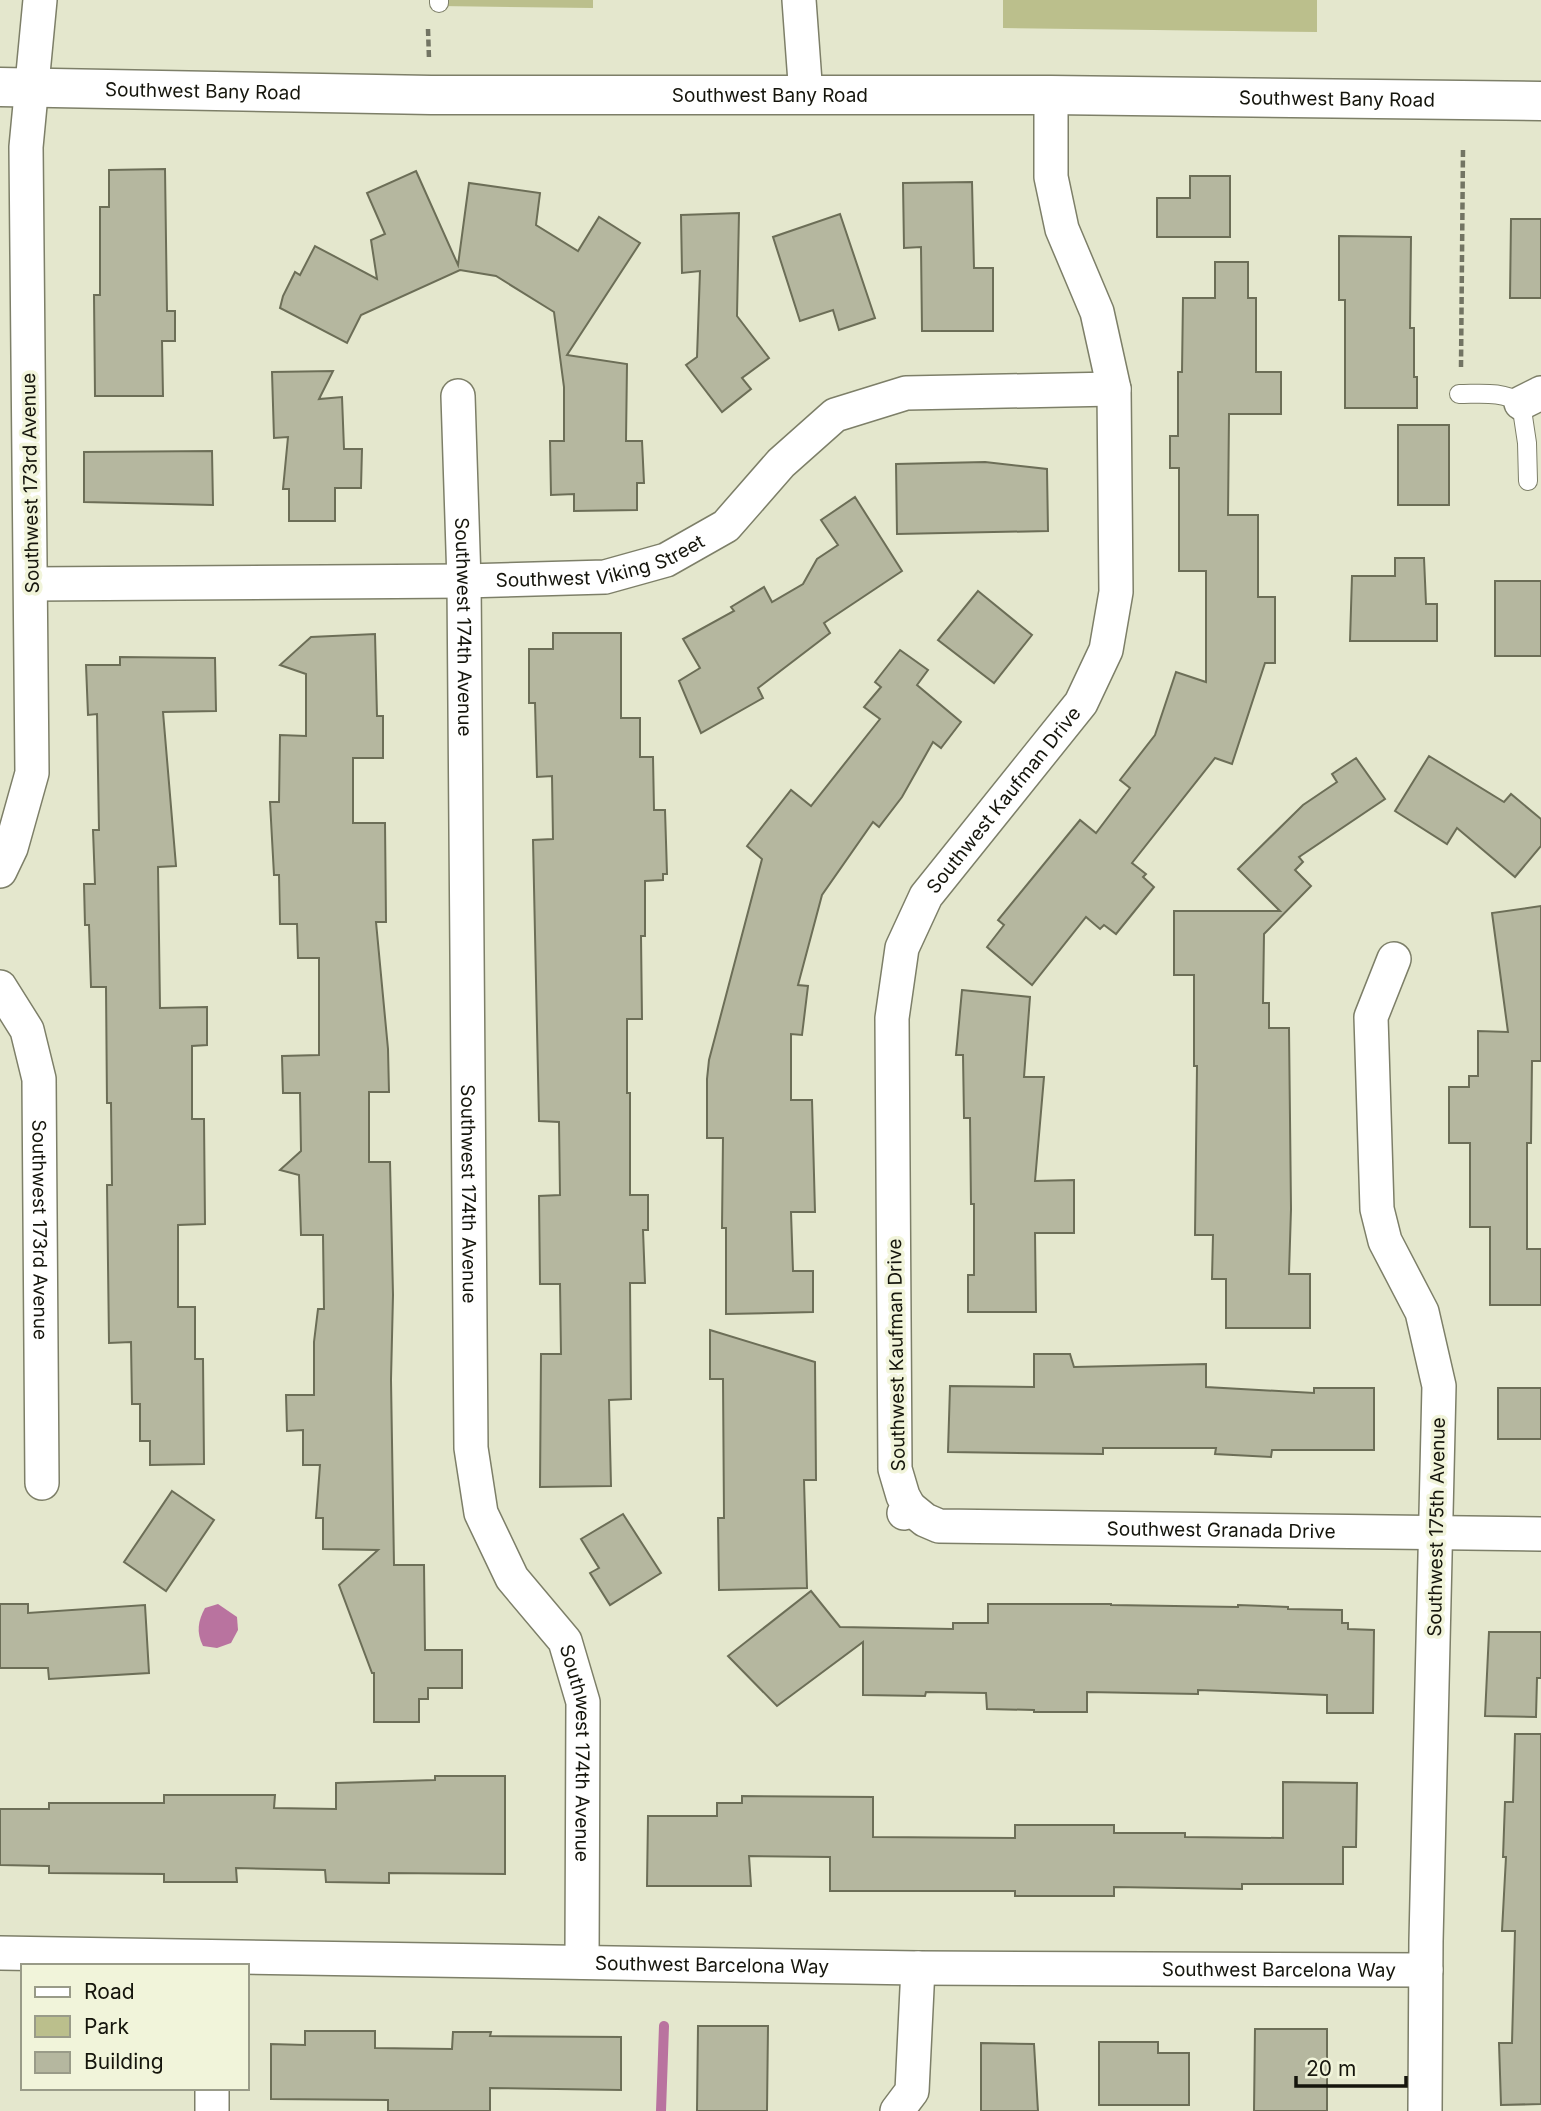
<svg xmlns="http://www.w3.org/2000/svg" width="1541" height="2111" font-family="Inter,sans-serif">
	<style>
		.green { fill: #bbbf8c }
		.water { fill: #b9739f }
		.lines { fill: none; stroke-linecap: round; stroke-linejoin: round }
		.stream { stroke: #b9739f; stroke-width: 10 }
		.building { fill: #b5b79f; stroke: #6c6e57; stroke-width: 2 }
		.service-casing { stroke: #7d7f68; stroke-width: 20 }
		.minor-casing { stroke: #7d7f68; stroke-width: 36 }
		.tertiary-casing { stroke: #7d7f68; stroke-width: 41 }
		.path { stroke: #727463; stroke-width: 4.5; stroke-dasharray: 7 3.5; stroke-linecap: butt }
		.service { stroke: #fff; stroke-width: 18 }
		.minor { stroke: #fff; stroke-width: 33 }
		.tertiary { stroke: #fff; stroke-width: 38 }
		.labels { text-anchor: middle; stroke-width: 7; stroke-linejoin: round; paint-order: stroke }
		.street-label { font-size: 19px; fill: #15150c; stroke: #f1f4da }
	</style>
	<rect width="100%" height="100%" fill="#e4e7cd"/>
	<g class="green">
		<path d="M439,0H593V8L439,6Z"/>
		<path d="M1003,0H1317V32L1003,28Z"/>
	</g>
	<path class="water" d="M218,1604L237,1617L238,1630L231,1643L217,1648L203,1646C196,1632 198,1621 205,1608Z"/>
	<g class="lines">
		<path class="stream" d="M661,2111L664,2026"/>
	</g>
	<g class="building">
		<path d="M165,169L167,311H175V341H162L163,396H95L94,295H100V207H109V170Z"/>
		<path d="M416,171L458,265L469,183L540,193L536,225L578,251L599,217L640,243L567,355L627,364L626,441H642L644,483H637V510L574,511V494L551,495L550,441H564V387L554,312L496,276L460,270L361,315L347,343L280,308L283,296L295,272L300,275L315,246L377,279L371,240L385,234L367,193Z"/>
		<path d="M1190,176H1230V237H1157V198H1190Z"/>
		<path d="M972,182L974,268H993V331H922L921,247L904,248L903,183Z"/>
		<path d="M739,213L737,316L769,358L742,378L751,389L722,412L686,365L697,357L700,271L682,273L681,215Z"/>
		<path d="M840,214L875,318L839,330L833,310L800,321L773,237Z"/>
		<path d="M1511,219H1541V298H1510Z"/>
		<path d="M1339,236L1411,237L1410,328H1414V377H1417V408H1345V300H1339Z"/>
		<path d="M1215,262H1248V298H1256V372H1281V414H1229L1228,515H1258V597H1275V663H1265L1232,764L1215,758L1132,863L1146,874L1143,877L1154,887L1116,934L1104,925L1100,929L1086,917L1032,985L987,947L1004,925L998,920L1080,820L1096,833L1130,788L1120,780L1155,735L1176,672L1206,682V571H1179V468H1170V436H1178V372H1182L1183,298H1215Z"/>
		<path d="M333,371L319,399L342,397L344,449H362L361,488H335V521H289V489H283L288,437L274,438L272,372Z"/>
		<rect x="1398" y="425" width="51" height="80"/>
		<path d="M212,451L213,505L84,502V452Z"/>
		<path d="M985,462L1047,469L1048,531L897,534L896,464Z"/>
		<path d="M855,497L902,571L824,623L830,633L758,688L763,698L701,733L679,681L700,668L683,639L734,611L731,607L764,587L772,602L803,584L817,559L838,545L821,520Z"/>
		<path d="M1395,558H1424L1426,604H1437V641H1350L1352,576H1395Z"/>
		<rect x="1495" y="581" width="46" height="75"/>
		<path d="M978,591L1032,635L994,683L938,640Z"/>
		<path d="M553,633H621V718H640V757H653L654,810H665L667,874H663V880L645,881V936H641L642,1019H627V1093H630V1195H648V1230H643L645,1283H630L631,1399L609,1400L611,1486L540,1487L541,1354H561L560,1284H540L539,1196L560,1195L559,1122L539,1121L533,840L553,839L552,776L537,777L535,703H529V649H553Z"/>
		<path d="M375,634L377,716H383V758H353V823H385L386,922H376L388,1049L389,1092H369V1162H390L393,1295L391,1380L394,1565H424L425,1650H462V1688H428V1699H419V1722H374V1673H372L339,1585L378,1550L323,1549V1518H316L320,1465H303V1430L287,1431L286,1395H314V1342L318,1309H324L323,1235H301L299,1175L280,1170L301,1151L300,1093H283L282,1056L319,1055V958H298L297,924H280L279,875H274L270,802H279L280,735L306,736V674L280,665L311,637Z"/>
		<path d="M900,650L928,670L917,685L961,722L941,748L933,742L902,797L879,827L873,822L822,895L798,985L808,986L802,1035L791,1034V1100H812L815,1212H791L793,1271H813V1312L726,1314V1228H722L723,1138H707V1079L709,1060L762,859L747,846L791,790L811,806L880,719L864,707L881,687L875,682Z"/>
		<path d="M120,657L215,658L216,711L163,712L176,866L158,867L160,1008L207,1007V1045L192,1046V1119H204L205,1224L178,1225V1307H195V1359H203L204,1464L150,1465V1441H140V1404H132L131,1342L109,1343L107,1185H112L111,1103H107L106,987H91L89,925H85L84,884H95L93,830H99L97,714L88,715L86,665H120Z"/>
		<path d="M1429,756L1504,802L1511,794L1541,819V846L1515,877L1457,828L1447,844L1395,811Z"/>
		<path d="M1356,758L1385,799L1299,857L1303,862L1295,870L1311,886L1264,934L1263,1003H1269V1028H1289L1291,1209L1289,1274H1310V1328H1226V1279H1212L1213,1235H1195L1197,1066H1194V975H1174V911H1280L1238,869L1303,805L1337,782L1332,774Z"/>
		<path d="M1541,906V1061H1532L1531,1143H1527V1249H1541V1305H1490V1227H1470V1143H1449V1087H1469V1076H1478V1031L1508,1032L1492,913Z"/>
		<path d="M962,990L1030,997L1024,1077H1044L1035,1181L1074,1180V1233H1035L1036,1312H968V1275H974V1204H971L970,1118H964L963,1055H956Z"/>
		<path d="M710,1330L815,1362L816,1480H804L807,1588L719,1590L718,1518H724L723,1379H710Z"/>
		<path d="M1034,1354H1070L1074,1367L1206,1364V1387L1314,1393V1388H1374V1450H1272L1271,1457L1215,1454L1216,1448H1103V1454L948,1452L950,1386L1034,1387Z"/>
		<rect x="1498" y="1388" width="43" height="51"/>
		<path d="M172,1491L214,1520L166,1591L124,1562Z"/>
		<path d="M623,1514L661,1573L610,1605L590,1573L599,1568L581,1539Z"/>
		<path d="M811,1591L840,1627L953,1629V1623H988V1604H1111V1605L1238,1607V1605L1288,1607V1609L1342,1610V1623H1348V1629L1374,1630L1373,1713H1327V1695L1198,1690V1694L1087,1692V1712H1034V1710L987,1709L986,1693L926,1692L925,1696L863,1695V1642L777,1706L728,1656Z"/>
		<path d="M0,1604H28V1613L145,1605L149,1673L49,1679L48,1668H0Z"/>
		<path d="M1489,1632H1541V1678H1537L1536,1717L1485,1716Z"/>
		<path d="M1515,1734H1541V2104L1501,2105L1499,2043H1512L1515,1931H1502L1506,1857H1503L1505,1802H1513Z"/>
		<path d="M435,1776H505V1874L389,1873V1883L326,1882L325,1870L236,1868L237,1882H164V1874L49,1873V1866L0,1865V1809H49V1803H164V1795H275L274,1808L336,1809V1783L435,1780Z"/>
		<path d="M1283,1782L1357,1783L1356,1847H1343V1884H1242V1889L1114,1887V1896H1015V1891H830V1857L749,1856L751,1886H647L648,1816H717V1803H742V1796L873,1797V1837L1015,1838V1825H1114V1833H1185V1837L1283,1838Z"/>
		<path d="M698,2026H768L767,2111H697Z"/>
		<path d="M1255,2029H1327V2111H1254Z"/>
		<path d="M305,2031H375V2048L452,2049L453,2032H491L490,2036L621,2037V2090L490,2088V2111H388V2100L271,2099V2044L305,2045Z"/>
		<path d="M1099,2042H1158V2053H1189V2105H1099Z"/>
		<path d="M981,2043L1034,2044L1038,2111H981Z"/>
	</g>
	<g class="lines">
		<defs>
			<g id="service">
				<path d="M439,0V3"/>
				<path d="M1459,394C1482,394 1502,391 1521,403L1527,443L1528,481"/>
			</g>
			<g id="minor">
				<path d="M799,0L806,96"/>
				<path id="s1" d="M458,396L464,581L471,1448L481,1513L512,1578L565,1641L583,1702L582,1962"/>
				<path d="M1521,403L1541,393"/>
				<path id="s2" d="M31,584L464,581L605,577L666,560L726,526L781,463L835,415L906,393L1114,389"/>
				<path d="M0,871L11,848L32,773L26,147L40,0"/>
				<path d="M1394,959L1371,1017L1377,1209L1385,1241L1422,1312L1439,1386L1426,1941L1425,2111"/>
				<path id="s3" d="M0,987L27,1030L39,1079L42,1483"/>
				<path id="s4" d="M909,1507L925,1520L939,1526L1541,1534"/>
				<path id="s5" d="M904,1513L909,1507L903,1496L895,1469L892,1018L902,948L926,896L1081,703L1106,650L1116,592L1114,389L1097,312L1062,229L1051,177V95"/>
				<path id="s6" d="M0,1953L918,1968L1426,1970"/>
				<path d="M212,2111V2088"/>
				<path d="M897,2111L912,2091L918,1968"/>
			</g>
			<g id="tertiary">
				<path id="s7" d="M0,87L431,95H1051L1541,101"/>
			</g>
		</defs>
		<use href="#service" class="service-casing"/>
		<use href="#minor" class="minor-casing"/>
		<use href="#tertiary" class="tertiary-casing"/>
		<g class="path">
			<path d="M428,29L429,59"/>
			<path d="M1461,367L1463,149"/>
		</g>
		<use href="#service" class="service"/>
		<use href="#minor" class="minor"/>
		<use href="#tertiary" class="tertiary"/>
	</g>
	<g class="labels">
		<g class="street-label">
			<text dy="7" stroke="none"><textPath href="#s7" startOffset="203">Southwest Bany Road</textPath></text>
			<text dy="7" stroke="none"><textPath href="#s7" startOffset="770">Southwest Bany Road</textPath></text>
			<text dy="7" stroke="none"><textPath href="#s7" startOffset="1337">Southwest Bany Road</textPath></text>
			<text transform="translate(30 483) rotate(-91)" y="7">Southwest 173rd Avenue</text>
			<text dy="7" stroke="none"><textPath href="#s2" startOffset="572">Southwest Viking Street</textPath></text>
			<text dy="7" stroke="none"><textPath href="#s1" startOffset="231">Southwest 174th Avenue</textPath></text>
			<text dy="7" stroke="none"><textPath href="#s5" startOffset="751">Southwest Kaufman Drive</textPath></text>
			<text dy="7" stroke="none"><textPath href="#s1" startOffset="798">Southwest 174th Avenue</textPath></text>
			<text dy="7" stroke="none"><textPath href="#s3" startOffset="252">Southwest 173rd Avenue</textPath></text>
			<text transform="translate(896 1355) rotate(-91)" y="7">Southwest Kaufman Drive</text>
			<text transform="translate(1436 1527) rotate(-89)" y="7">Southwest 175th Avenue</text>
			<text dy="7" stroke="none"><textPath href="#s4" startOffset="318">Southwest Granada Drive</textPath></text>
			<text dy="7" stroke="none"><textPath href="#s1" startOffset="1386">Southwest 174th Avenue</textPath></text>
			<text dy="7" stroke="none"><textPath href="#s6" startOffset="712">Southwest Barcelona Way</textPath></text>
			<text dy="7" stroke="none"><textPath href="#s6" startOffset="1279">Southwest Barcelona Way</textPath></text>
		</g>
	</g>
	<rect x="21" y="1964" width="228" height="126" fill="#f1f4da" stroke="#999b88" stroke-width="2"/>
	<rect x="35" y="1987" width="35" height="10" fill="#ffffff" stroke="#999b88" stroke-width="2"/>
	<text x="84" y="1999" font-size="21" fill="#15150c">Road</text>
	<rect x="35" y="2016" width="35" height="21" fill="#bbbf8c" stroke="#999b88" stroke-width="2"/>
	<text x="84" y="2034" font-size="21" fill="#15150c">Park</text>
	<rect x="35" y="2052" width="35" height="21" fill="#b5b79f" stroke="#999b88" stroke-width="2"/>
	<text x="84" y="2069" font-size="21" fill="#15150c">Building</text>
	<path d="M1296 2076v10h110v-10" fill="none" stroke="#15150c" stroke-width="3.5"/>
	<text x="1306" y="2076" font-size="21" fill="#15150c" stroke="#f1f4da" stroke-width="5" paint-order="stroke">20 m</text>
</svg>
